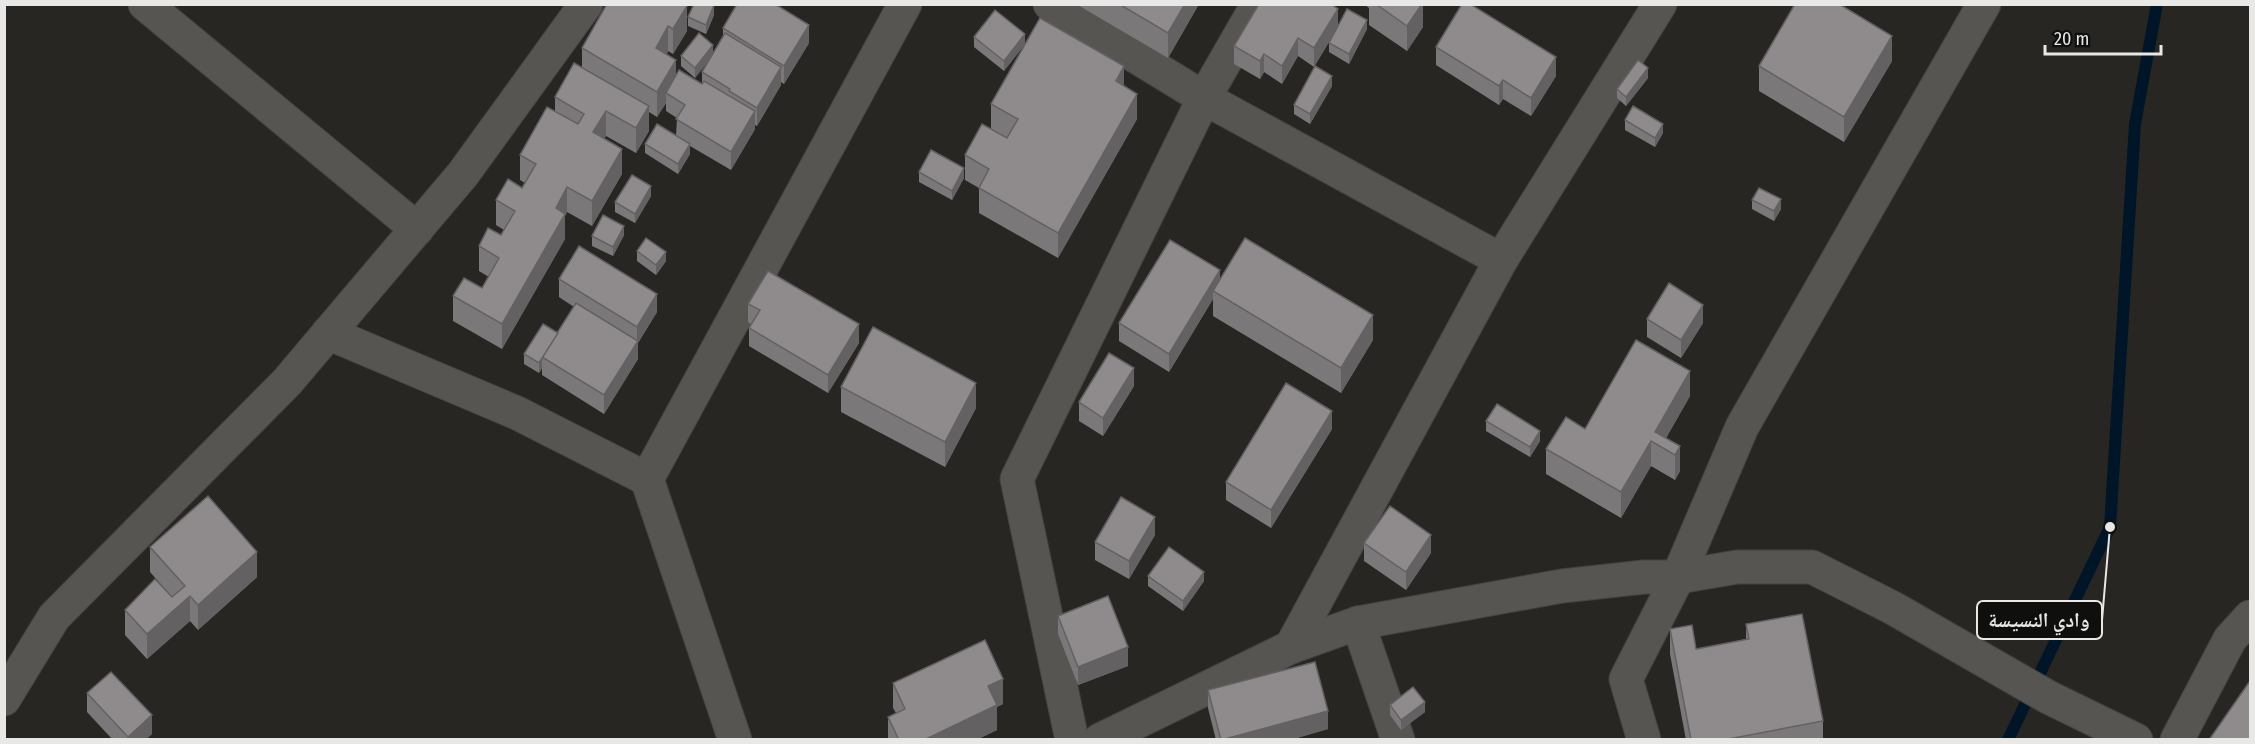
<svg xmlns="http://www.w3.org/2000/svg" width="2255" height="744" font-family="'Fira Sans Condensed','Noto Naskh Arabic',sans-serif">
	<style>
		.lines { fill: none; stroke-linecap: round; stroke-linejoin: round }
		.stream { stroke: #001528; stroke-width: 12 }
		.minor-casing { stroke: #444340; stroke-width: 35 }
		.minor { stroke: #565552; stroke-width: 33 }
		.wall { fill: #7b7879 }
		.shaded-wall { fill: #646163 }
		.building { fill: #8f8b8d; stroke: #646163; stroke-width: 1.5 }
		.leader { fill: none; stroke: #e8e8e6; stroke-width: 2 }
		.callout-dot { fill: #e8e8e6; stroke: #0f0f0e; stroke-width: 2 }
		.callout { fill: #0f0f0e; stroke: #e8e8e6; stroke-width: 2 }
		.callout-label { font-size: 20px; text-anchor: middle; font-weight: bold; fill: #e8e8e6 }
	</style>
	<rect width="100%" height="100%" fill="#272623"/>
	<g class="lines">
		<path class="stream" d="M2008,740L2110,527L2135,124L2157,4"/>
		<defs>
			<g id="minor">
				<path d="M145,4L417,229"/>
				<path d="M1050,4L1204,98L1501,260"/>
				<path d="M328,333L517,413L647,479"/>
				<path d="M1358,623L1562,586L1644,577H1678L1737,567H1812L1893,608L2048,697L2136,740"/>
				<path d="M1291,647L1358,623L1398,740"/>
				<path d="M4,699L54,617L287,382L463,174L586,4"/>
				<path d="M735,740L647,479L905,4"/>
				<path d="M1072,740L1017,479L1204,98L1258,4"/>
				<path d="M1100,740L1291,647L1501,260L1660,4"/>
				<path d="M1644,740L1626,679L1678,577L1742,427L1984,4"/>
				<path d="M2177,740L2230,639L2250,617"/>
			</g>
		</defs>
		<use href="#minor" class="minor-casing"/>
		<use href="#minor" class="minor"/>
	</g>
	<g class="wall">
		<path d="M607,4L687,31L673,54L668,51L667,54L676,75L702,84V72L709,60L695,78L681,66V56L713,53L723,36V28L809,43L784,84L781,82V85L757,126L755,125V129L731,170L690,146V154L678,174L645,153V144L676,136L677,118L666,111V103L657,117L649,112V131L636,153L606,136L604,138L622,174L592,226L567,212L565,216V239L502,349L453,321V296L482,288L489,277L479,271V246L501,235L504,230L496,225V200L522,188L525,183L520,180V155L555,111V97L582,68V48Z"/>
		<path d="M1076,4H1199L1168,58Z"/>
		<path d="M1364,4H1423V27L1407,51L1369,25V8Z"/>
		<path d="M714,15L706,34L688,26V17Z"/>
		<path d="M1338,25L1367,29L1349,64L1329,52V42L1314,67L1298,56L1282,84L1264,72L1260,79L1234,64V46Z"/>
		<path d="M974,37L1025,44L1004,71L974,47Z"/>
		<path d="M1436,47L1556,76L1531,116L1503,99L1499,105L1436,65Z"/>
		<path d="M1892,61L1844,142L1759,91V66Z"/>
		<path d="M1648,78L1626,106L1617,98V89Z"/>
		<path d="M1124,86L1137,119L1058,258L979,213V188L965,180V155L1007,138L991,129V104Z"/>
		<path d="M1332,86L1310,124L1294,114V105Z"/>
		<path d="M1625,120L1663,133L1655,147L1625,130Z"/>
		<path d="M919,172L964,178L952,200L919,182Z"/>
		<path d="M651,196L635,223L615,212V202Z"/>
		<path d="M1752,200L1781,209L1774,221L1752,209Z"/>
		<path d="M624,235L613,256L592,246V236Z"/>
		<path d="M637,251L666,261L656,275L637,261Z"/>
		<path d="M559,279L657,312L638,343V359L604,414L542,375V368L539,373L524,364V354L558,333L574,307L559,297Z"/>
		<path d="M1220,280L1373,340L1341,393L1213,316V299L1169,372L1119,341V323Z"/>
		<path d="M748,304L859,343L828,393L749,346V328L751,324L748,322Z"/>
		<path d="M1647,319L1703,323L1681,358L1647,337Z"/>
		<path d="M1134,386L1103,436L1079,421V402Z"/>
		<path d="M841,387L976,408L945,467L841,412Z"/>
		<path d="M1690,396L1666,438L1680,446V471L1675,480L1651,466L1621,518L1546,474V449L1585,429Z"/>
		<path d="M1486,421L1540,441L1530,457L1486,431Z"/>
		<path d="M1332,429L1271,528L1226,500V482Z"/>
		<path d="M1155,535L1129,579L1095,560V542Z"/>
		<path d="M1364,543L1431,553L1406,590L1364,561Z"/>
		<path d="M150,547L257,577L198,630L190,621L147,659L125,635V610L172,597L150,572Z"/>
		<path d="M1148,576L1204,581L1183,611L1148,586Z"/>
		<path d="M1058,616L1128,666L1078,685L1058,634Z"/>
		<path d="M1746,624L1823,721V740H1686L1670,654V629L1696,649L1746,639Z"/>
		<path d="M893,683L1003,704L997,707V730L976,740H888V717L896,713L893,708Z"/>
		<path d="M1208,690L1328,729L1290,740H1216L1208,708Z"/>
		<path d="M87,693L152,734L145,740H113L87,712Z"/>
		<path d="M1390,705L1425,712L1401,730L1390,715Z"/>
	</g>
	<g class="shaded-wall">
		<path d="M1185,4H1199L1168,58V33Z"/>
		<path d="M1422,4H1423V27L1407,51V26Z"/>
		<path d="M714,5V15L706,34V25Z"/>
		<path d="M687,6V31L673,54V29Z"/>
		<path d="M1338,9V27L1314,67V48Z"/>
		<path d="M1367,20V29L1349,64V54Z"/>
		<path d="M809,25V43L784,84V66Z"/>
		<path d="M668,26V51L656,73V48Z"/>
		<path d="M1025,34V44L1004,71V61Z"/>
		<path d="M1892,36V61L1844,142V117Z"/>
		<path d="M1298,38V56L1282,84V66Z"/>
		<path d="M713,45V55L695,78V68Z"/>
		<path d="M1264,54V72L1260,79V61Z"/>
		<path d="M1556,57V76L1531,116V98Z"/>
		<path d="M676,60V85L666,93V103L657,117V92Z"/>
		<path d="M1124,66V91L1116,81Z"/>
		<path d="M781,67V85L757,126V108Z"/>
		<path d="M1648,68V78L1626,106V97Z"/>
		<path d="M1332,76V86L1310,124V114Z"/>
		<path d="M1503,80V99L1499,105V86Z"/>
		<path d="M1137,94V119L1058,258V233Z"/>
		<path d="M649,106V131L636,153V128Z"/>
		<path d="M606,111V136L593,157V132Z"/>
		<path d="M755,111V129L731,170V152Z"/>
		<path d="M1663,124V133L1655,147V138Z"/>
		<path d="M690,144V154L678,174V164Z"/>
		<path d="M622,149V174L592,226V201Z"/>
		<path d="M964,168V178L952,200V191Z"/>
		<path d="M651,186V196L635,223V214Z"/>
		<path d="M567,187V212L565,216V239L502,349V324L556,208Z"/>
		<path d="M1781,199V209L1774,221V211Z"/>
		<path d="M624,226V235L613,256V247Z"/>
		<path d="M666,252V261L656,275V265Z"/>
		<path d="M1220,270V288L1213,291V299L1169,372V354Z"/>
		<path d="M657,294V312L638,343V359L604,414V395L637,343V327Z"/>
		<path d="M1703,305V323L1681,358V340Z"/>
		<path d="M1373,315V340L1341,393V368Z"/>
		<path d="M859,324V343L828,393V375Z"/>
		<path d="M542,358V368L539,373V363Z"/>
		<path d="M1134,368V386L1103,436V418Z"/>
		<path d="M1690,371V396L1661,447L1655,432Z"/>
		<path d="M976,383V408L945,467V442Z"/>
		<path d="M1332,411V429L1271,528V510Z"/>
		<path d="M1540,431V441L1530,457V447Z"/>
		<path d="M1651,441V466L1621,518V492Z"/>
		<path d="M1680,446V471L1675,480V455Z"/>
		<path d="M1155,517V535L1129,579V561Z"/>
		<path d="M1431,535V553L1406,590V572Z"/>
		<path d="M257,552V577L198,630V605Z"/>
		<path d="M1204,572V581L1183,611V601Z"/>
		<path d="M190,596V621L147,659V634Z"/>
		<path d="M1128,647V666L1078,685V667Z"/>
		<path d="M1003,679V704L997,707V730L976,740H924L988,686Z"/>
		<path d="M1425,702V712L1401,730V720Z"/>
		<path d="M1328,711V729L1290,740H1222Z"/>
		<path d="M152,715V734L145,740H128V737Z"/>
	</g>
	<g class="building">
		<path d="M607,4H684L687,6L673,29L668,26L656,48L676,60L657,92L582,48Z"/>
		<path d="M694,4L714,5L706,25L688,17Z"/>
		<path d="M737,4H775L809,25L784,66L723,28Z"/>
		<path d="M1119,4H1185L1168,33Z"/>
		<path d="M1259,4H1331L1338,9L1314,48L1298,38L1282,66L1264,54L1260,61L1234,46Z"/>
		<path d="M1376,4H1422L1407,26Z"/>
		<path d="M1462,4H1470L1556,57L1531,98L1503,80L1499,86L1436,47Z"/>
		<path d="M1795,4H1839L1892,36L1844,117L1759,66Z"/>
		<path d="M1347,9L1367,20L1349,54L1329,43Z"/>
		<path d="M995,10L1025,34L1004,61L974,37Z"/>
		<path d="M1040,18L1124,66L1116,81L1137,94L1058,233L979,188L989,169L965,155L982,124L1007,138L1018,119L991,104Z"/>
		<path d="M699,33L713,45L695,68L681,56Z"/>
		<path d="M725,33L781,67L757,108L729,91L730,89L702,72Z"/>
		<path d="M1638,60L1648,68L1626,97L1617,89Z"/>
		<path d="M574,63L649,106L636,128L606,111L593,132L622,149L592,201L567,187L556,208L565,214L502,324L453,296L464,278L482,288L499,258L479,246L488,228L501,235L515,211L496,200L508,179L522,188L536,164L520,155L547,107L578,124L584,114L555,97Z"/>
		<path d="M1315,66L1332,76L1310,114L1294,105Z"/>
		<path d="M679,70L702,84L704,81L755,111L731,152L676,119L685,105L666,93Z"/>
		<path d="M1633,106L1663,124L1655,138L1625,120Z"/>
		<path d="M657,124L690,144L678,164L645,144Z"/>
		<path d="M931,150L964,168L952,191L919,172Z"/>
		<path d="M632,175L651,186L635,214L615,202Z"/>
		<path d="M1759,188L1781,199L1774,211L1752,200Z"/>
		<path d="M603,215L624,226L613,247L592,236Z"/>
		<path d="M646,238L666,252L656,265L637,251Z"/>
		<path d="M1245,238L1373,315L1341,368L1213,291Z"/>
		<path d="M1170,240L1220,270L1169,354L1119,323Z"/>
		<path d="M579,246L657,294L637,327L559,279Z"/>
		<path d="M768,271L859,324L828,375L749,328L760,310L748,304Z"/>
		<path d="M1669,283L1703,305L1681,340L1647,319Z"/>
		<path d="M576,303L638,341L604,395L542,357Z"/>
		<path d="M543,324L558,333L539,363L524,354Z"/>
		<path d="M873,327L976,383L945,442L841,387Z"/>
		<path d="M1636,340L1690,371L1655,432L1680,446L1675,455L1651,441L1621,492L1546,449L1566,417L1585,429Z"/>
		<path d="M1109,353L1134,368L1103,418L1079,402Z"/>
		<path d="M1286,383L1332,411L1271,510L1226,482Z"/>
		<path d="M1497,404L1540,431L1530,447L1486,421Z"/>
		<path d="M208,496L257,552L198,605L190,596L147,634L125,610L155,579L172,597L185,586L150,547Z"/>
		<path d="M1121,497L1155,517L1129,561L1095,542Z"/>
		<path d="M1390,506L1431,535L1406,572L1364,543Z"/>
		<path d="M1169,547L1204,572L1183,601L1148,576Z"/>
		<path d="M1108,596L1128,647L1078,667L1058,616Z"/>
		<path d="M1802,614L1823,721L1723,740H1691L1670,629L1692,625L1696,649L1749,639L1746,624Z"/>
		<path d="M985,640L1003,679L988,686L997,705L924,740H899L888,717L905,709L893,683Z"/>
		<path d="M1315,662L1328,711L1221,740L1208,690Z"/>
		<path d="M111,672L152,715L128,737L87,693Z"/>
		<path d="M2250,681V740H2209Z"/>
		<path d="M1413,687L1425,702L1401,720L1390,705Z"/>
	</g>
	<path class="leader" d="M2110 527L2102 620"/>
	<circle class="callout-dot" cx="2110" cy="527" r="6"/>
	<rect class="callout" x="1977" y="601" width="125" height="38" rx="6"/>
	<g class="callout-label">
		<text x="2039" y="627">وادي النسيسة</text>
	</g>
	<rect width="2255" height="744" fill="none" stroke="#e8e8e6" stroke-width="12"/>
	<path d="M2045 45v9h116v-9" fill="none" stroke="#e8e8e6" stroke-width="3"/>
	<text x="2054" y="45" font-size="18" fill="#e8e8e6" stroke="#0f0f0e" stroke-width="4.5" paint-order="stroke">20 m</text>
</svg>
